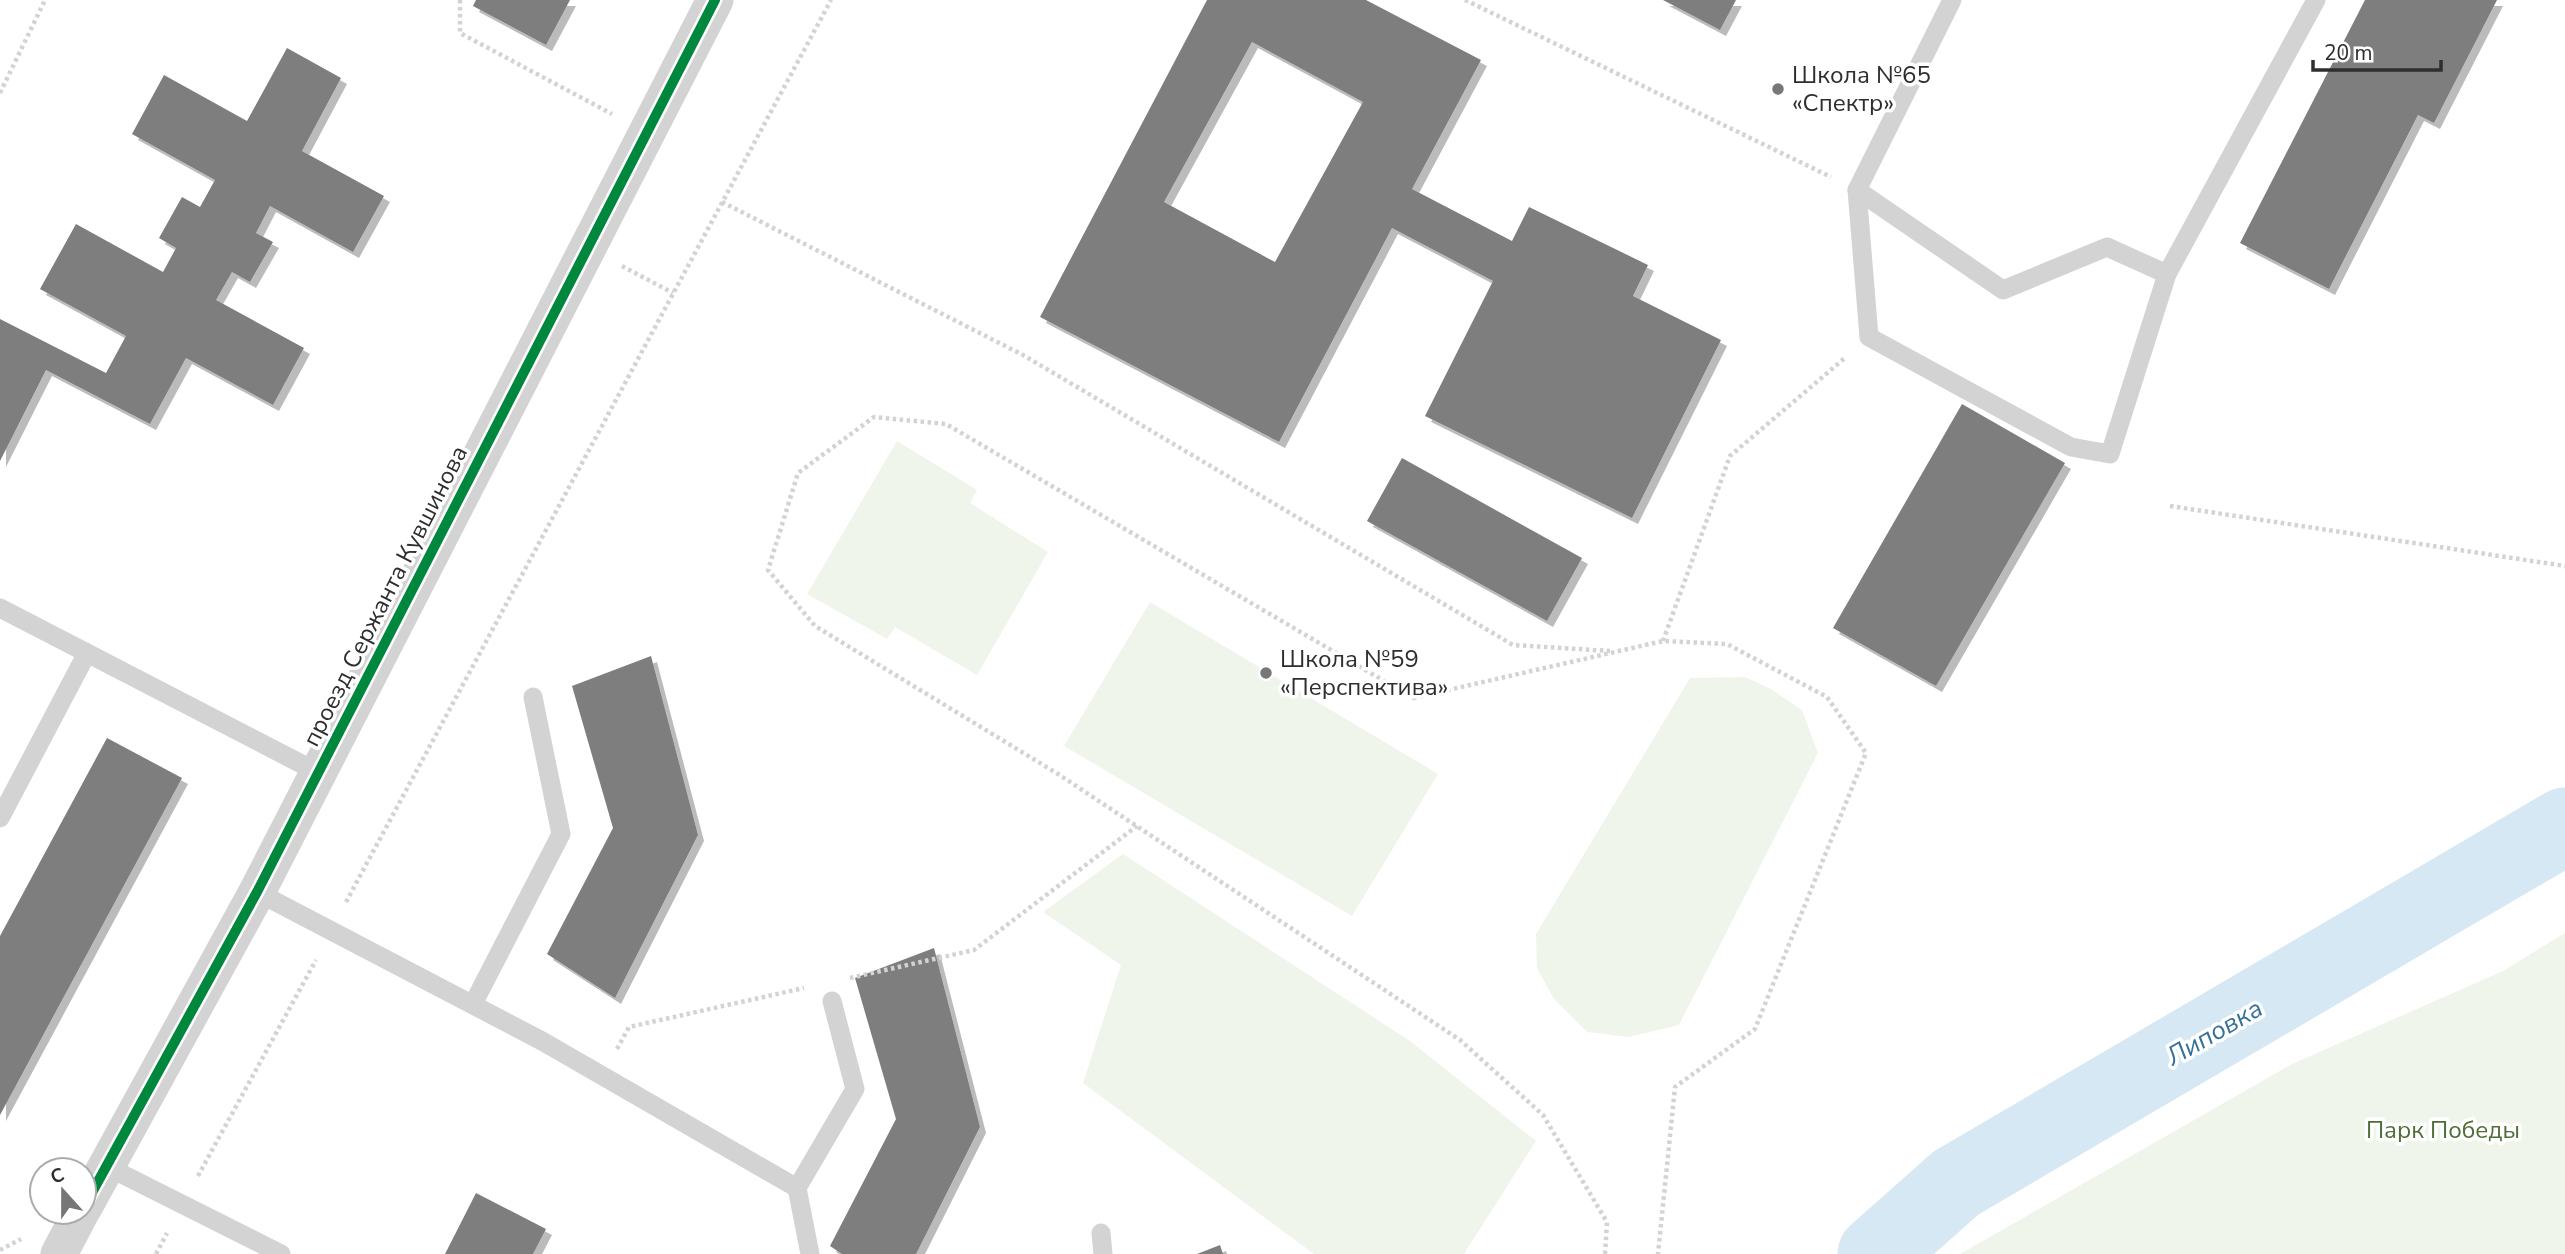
<svg xmlns="http://www.w3.org/2000/svg" width="2565" height="1254" font-family="'Nunito Sans',sans-serif">
	<style>
		.green { fill: #f0f5eb }
		.lines { fill: none; stroke-linecap: round; stroke-linejoin: round }
		.river { stroke: #d6e8f3; stroke-width: 77 }
		.building { fill: #7e7e7e; fill-rule: evenodd; filter: url(#shadow) }
		.path { stroke: #d3d3d3; stroke-width: 4.5; stroke-dasharray: 3.5 3.5; stroke-linecap: butt }
		.service { stroke: #d3d3d3; stroke-width: 19 }
		.minor { stroke: #d3d3d3; stroke-width: 37 }
		.cycleway-casing { stroke: #fff; stroke-width: 15 }
		.cycleway { stroke: #00873e; stroke-width: 10 }
		.poi-dot { fill: #777; stroke: #fff; stroke-width: 2.5 }
		.labels { text-anchor: middle; stroke-width: 7; stroke-linejoin: round; paint-order: stroke }
		.poi-label { font-size: 24px; fill: #2e2e2e; stroke: #fff; text-anchor: start }
		.street-label { font-size: 24px; fill: #2e2e2e; stroke: #fff }
		.park-label { font-size: 24px; fill: #506e38; stroke: #fff }
		.water-label { font-size: 26px; font-style: italic; fill: #357097; stroke: #fff }
	</style>
	<defs>
		<filter id="shadow"><feDropShadow dx="6" dy="6" stdDeviation="0" flood-color="#0004"/></filter>
	</defs>
	<rect width="100%" height="100%" fill="#fff"/>
	<g class="green">
		<path d="M897,441L977,490L970,503L1048,552L977,675L895,627L887,639L807,594Z"/>
		<path d="M1150,602L1438,774L1352,916L1064,746Z"/>
		<path d="M1745,677L1771,689L1802,710L1818,753L1679,1025L1629,1037L1587,1032L1554,999L1537,968L1536,934L1690,678Z"/>
		<path d="M1123,854L1410,1041L1536,1141L1464,1254H1314L1083,1083L1121,965L1043,912Z"/>
		<path d="M2565,933V1254H1960L2292,1064L2503,971Z"/>
	</g>
	<g class="lines">
		<path class="river" d="M1876,1254L1956,1183L2565,826"/>
	</g>
	<g class="building">
		<path d="M476,0H570L546,45L473,6Z"/>
		<path d="M1207,0H1366L1481,60L1412,189L1512,241L1529,207L1648,265L1633,296L1721,340L1632,518L1425,416L1493,281L1392,228L1279,442L1040,317ZM1252,42L1363,102L1275,262L1164,202Z"/>
		<path d="M1663,0H1736L1720,30Z"/>
		<path d="M2365,0H2497L2434,123L2418,115L2329,289L2240,243Z"/>
		<path d="M287,48L341,78L302,151L384,196L353,252L270,206L256,233L273,242L250,282L232,272L216,300L304,348L273,405L186,358L150,424L46,370L0,461V319L106,373L126,336L40,289L76,224L163,272L176,248L159,238L182,197L200,207L215,180L132,134L164,75L247,121Z"/>
		<path d="M1962,404L2065,463L1936,686L1833,628Z"/>
		<path d="M1402,458L1582,558L1547,621L1367,521Z"/>
		<path d="M651,656L698,835L615,998L547,954L613,828L572,686Z"/>
		<path d="M107,738L182,778L0,1115V936Z"/>
		<path d="M934,948L980,1127L916,1254H842L830,1246L896,1119L855,978Z"/>
		<path d="M476,1193L546,1229L533,1254H445Z"/>
		<path d="M1220,1245L1223,1254H1197Z"/>
	</g>
	<g class="lines">
		<g class="path">
			<path d="M460,0V33L612,114"/>
			<path d="M1465,0L1831,177"/>
			<path d="M0,93L45,0"/>
			<path d="M722,202L1023,355L1513,645L1610,651"/>
			<path d="M622,266L673,293"/>
			<path d="M2170,506L2565,566"/>
			<path d="M1663,641L1730,456L1846,357"/>
			<path d="M346,902L831,0"/>
			<path d="M850,978L974,950L1137,826"/>
			<path d="M617,1049L629,1027L804,988"/>
			<path d="M198,1176L316,960"/>
			<path d="M0,1250L21,1239"/>
			<path d="M156,1254L167,1233"/>
			<path d="M1605,1254L1607,1222L1543,1115L1460,1040L1058,774L815,626L768,570L798,473L874,417L946,424L1413,698L1663,641L1727,644L1827,697L1866,753L1755,1029L1675,1087L1658,1254"/>
		</g>
		<g class="service">
			<path d="M1952,0L1857,190L1869,337L2071,447L2110,454L2167,274L2316,0"/>
			<path d="M1857,190L2003,290L2107,247L2167,274"/>
			<path d="M0,608L319,773"/>
			<path d="M0,818L87,653"/>
			<path d="M257,892L542,1041L797,1188L810,1254"/>
			<path d="M473,1004L561,834L533,697"/>
			<path d="M106,1166L281,1254"/>
			<path d="M797,1188L855,1089L832,1001"/>
			<path d="M1101,1233L1103,1254"/>
		</g>
		<g class="minor">
			<path d="M84,1207L257,892L715,0"/>
			<path d="M59,1254L81,1212"/>
		</g>
		<defs>
			<path id="cycleway" d="M84,1207L257,892L715,0"/>
		</defs>
		<use href="#cycleway" class="cycleway-casing"/>
		<use href="#cycleway" class="cycleway"/>
	</g>
	<g class="poi-dot">
		<circle cx="1778" cy="89" r="7"/>
		<circle cx="1266" cy="673" r="7"/>
	</g>
	<g class="labels">
		<g class="poi-label">
			<text x="1792" y="83">Школа №65<tspan x="1792" dy="28">«Спектр»</tspan></text>
			<text x="1280" y="667">Школа №59<tspan x="1280" dy="28">«Перспектива»</tspan></text>
		</g>
		<g class="street-label">
			<text transform="translate(385 596) rotate(-63)" y="8">проезд Сержанта Кувшинова</text>
		</g>
		<g class="park-label">
			<text x="2443" y="1138">Парк Победы</text>
		</g>
		<g class="water-label">
			<text transform="translate(2214 1032) rotate(-30)" y="9">Липовка</text>
		</g>
	</g>
	<g transform="translate(63 1191) rotate(339)"><circle r="33" fill="#ffffff" stroke="#ababab" stroke-width="2"/>
	<path d="M0-5L12 26L0 18L-12 26Z" fill="#777777"/>
	<text y="-10" font-size="19" font-weight="bold" text-anchor="middle" fill="#2e2e2e">С</text>
	</g>
	<path d="M2313 60v10h128v-10" fill="none" stroke="#2e2e2e" stroke-width="3.5"/>
	<text x="2324" y="60" font-size="21" fill="#2e2e2e" stroke="#ffffff" stroke-width="5" paint-order="stroke">20 m</text>
</svg>
